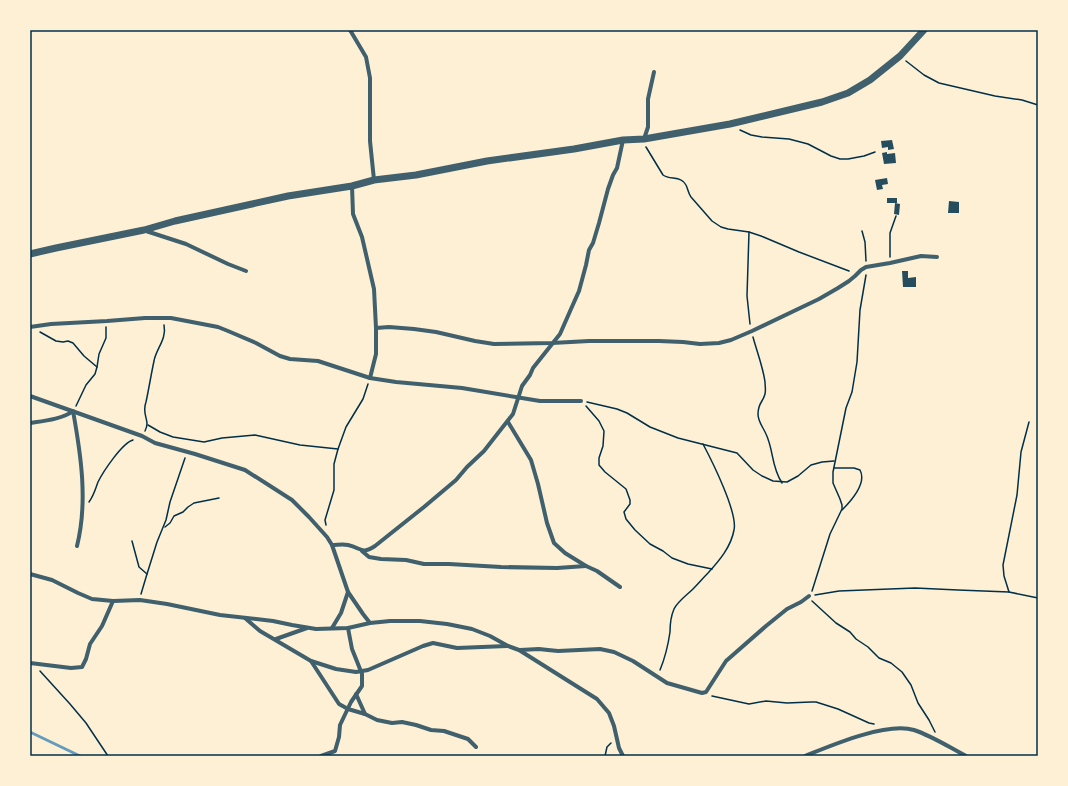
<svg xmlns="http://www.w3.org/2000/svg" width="1068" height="786" font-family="'Fira Sans Condensed',sans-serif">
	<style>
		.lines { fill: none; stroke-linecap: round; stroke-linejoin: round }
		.stream { stroke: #669bbc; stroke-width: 3 }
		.building { fill: #264d5e }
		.path { stroke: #003049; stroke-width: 1.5 }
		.minor { stroke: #3f606c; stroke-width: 4 }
		.tertiary { stroke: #3f606c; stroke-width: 7 }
		.neatline { fill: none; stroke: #003049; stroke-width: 1.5 }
	</style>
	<rect width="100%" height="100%" fill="#fdf0d5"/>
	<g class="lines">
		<path class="stream" d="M30,732L80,756"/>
	</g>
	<g class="building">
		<path d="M892,140L894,149L888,150V147L882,148L881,141Z"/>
		<path d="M887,152V154L895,153L896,163L884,164L882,153Z"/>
		<path d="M887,178L888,184L882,185L883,189L877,190L875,180Z"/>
		<rect x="887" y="198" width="10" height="5"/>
		<path d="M949,201L959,202V213H948Z"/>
		<path d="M895,203L900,204L899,215L894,214Z"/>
		<path d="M902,271H908V278L916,277V287H903Z"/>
	</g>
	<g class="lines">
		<g class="path">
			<path d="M906,61L924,75L939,83L995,96L1022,100L1038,105"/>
			<path d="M740,130L751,135L762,137L789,139L808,144L831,156L840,159H848L864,156L875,152"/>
			<path d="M646,147L663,175C670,180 682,176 686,185C688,189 688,193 691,197L712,221L721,227L728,229L749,232L761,236L799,252L849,271"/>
			<path d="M862,231L865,242L866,261"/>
			<path d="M749,232L747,296L750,324"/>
			<path d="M890,257V233L896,216"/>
			<path d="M40,332L56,341L63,342L68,341L73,343L84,356L97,367"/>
			<path d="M753,337C757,352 763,367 765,382C765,386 766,390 765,394C763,402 758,403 758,414C758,422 763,427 766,434C774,451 771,466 782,483"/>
			<path d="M587,402L617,409L627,413L650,427L678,438L737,453L753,470L762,476L773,481L787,482L798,476L811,465L822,462L834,461"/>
			<path d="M76,406L86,385L95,374L97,367L99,354L106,338V327"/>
			<path d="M586,406L599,421L604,431L603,446L599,458V465L605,472L626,489L630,500V504L624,512L626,519L635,530L650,544L663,551L672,558L688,564L712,569"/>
			<path d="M148,425L160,432L173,437L204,442L222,438L255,435L300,445L338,449"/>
			<path d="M145,431C151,420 141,415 146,402C149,388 151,375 154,361C156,349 167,339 164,325"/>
			<path d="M834,468H854L860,470C867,483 851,501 842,510"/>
			<path d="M89,502C94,495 95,490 98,482C103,472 122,443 133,440"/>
			<path d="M326,525L325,520L334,490V464L338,449L346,427L363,399L368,384"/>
			<path d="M165,527L170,523L174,516L183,512L188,507L194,503L219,498"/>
			<path d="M132,541L139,567L147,574L141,594"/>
			<path d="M147,574L157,542L166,520L170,502L185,458"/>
			<path d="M812,591L830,534L842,509V505L840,499L833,483V472L846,408L852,392L857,362L860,310L866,275"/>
			<path d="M1009,592L1004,576L1003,565L1017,495L1021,452L1029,422"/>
			<path d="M815,595L839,591L915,588L958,590L1009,592L1038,598"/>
			<path d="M812,601L836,623L850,632L856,639L868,647L879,658L891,663L902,672L911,685L918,703L929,720L935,732"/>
			<path d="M660,670C665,658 668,646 670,632C670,624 671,616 674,609C678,601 687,595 693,589C698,584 703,578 708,573C719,561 731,547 734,530C738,513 712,461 703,444"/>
			<path d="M40,671L70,704L86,723L108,756"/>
			<path d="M712,696L749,704L766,701L787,703L811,702H816L838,709L869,723L874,724"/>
			<path d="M605,756L607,747L611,743"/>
		</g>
		<g class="minor">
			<path d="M350,30L366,57L370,78V141L374,180"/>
			<path d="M644,139L648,127V99L654,72"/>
			<path d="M352,186L353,214L362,237L374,289L376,328V354L370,378"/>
			<path d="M146,231L186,244L228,264L246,271"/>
			<path d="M30,327L51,324L107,321L145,318H171L218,327L228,331L256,343L280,356L290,359L318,361L370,378L396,382L462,388L540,401H581"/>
			<path d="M376,328L389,327L414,329L436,332L475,341L494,344L552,343L589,341H659L683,342L700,344L719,343L731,340L752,331L819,299L838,288L849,281L855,276L861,270L866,267L890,263L921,256L937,257"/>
			<path d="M30,396L142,436L155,443L195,454L245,470L292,500L309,517L327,537L332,545L348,592L363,614L370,623"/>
			<path d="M508,422L531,460L538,484L547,523L554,543L565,553L586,566L597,571L620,587"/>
			<path d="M30,423C43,421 63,419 73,411C81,455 88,502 77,546"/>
			<path d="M332,545C337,545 343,544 348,545C362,548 361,555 375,546L424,507L456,480L467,467L484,451L513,414L522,386L530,375L533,368L560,334L571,309L579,291L586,265L589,250L593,243L599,223L608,189L613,175L617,168L623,140"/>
			<path d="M362,551L369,557L381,559L406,560L424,564H449L501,567L557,568L586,566"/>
			<path d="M30,574L52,580L78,593L92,599L113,601L140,600L167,604L220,615L273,621L292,625L316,629L348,628L370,623L390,621H420L447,624L472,629L490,636L508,646L519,650L597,699L609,713L614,726L619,748L623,756"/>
			<path d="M245,618L260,631L311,661L339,704L348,709L365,714L377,720L392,723L402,722L416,725L431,730L444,731L468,739L476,747"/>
			<path d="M332,628L341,613L348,592"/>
			<path d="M276,639L307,628"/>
			<path d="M520,650L539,649L548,650L558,651L600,649L614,652L633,661L667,683L702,693L706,692L726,661L766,626L787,609L801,602L809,596"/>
			<path d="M311,661L336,669L356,672L368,670L423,646L433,643L457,648L507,646"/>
			<path d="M30,663L71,668L82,667L86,659L90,644L102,626L113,601"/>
			<path d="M356,694L365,714"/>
			<path d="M321,756L335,751L339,737L340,725L351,702L362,686V674L352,649L348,628"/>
			<path d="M805,756C832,745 886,722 914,730C932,736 949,747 966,756"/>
		</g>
		<path class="tertiary" d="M30,254L56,248L144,230L175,221L288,196L352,186L374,180L416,175L487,161L574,149L623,140L644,139L730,124L822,102L848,93L870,80L900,56L924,30"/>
	</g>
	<rect width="1068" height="786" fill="none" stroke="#fdf0d5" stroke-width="62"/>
	<rect x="31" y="31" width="1006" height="724" class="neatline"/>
</svg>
